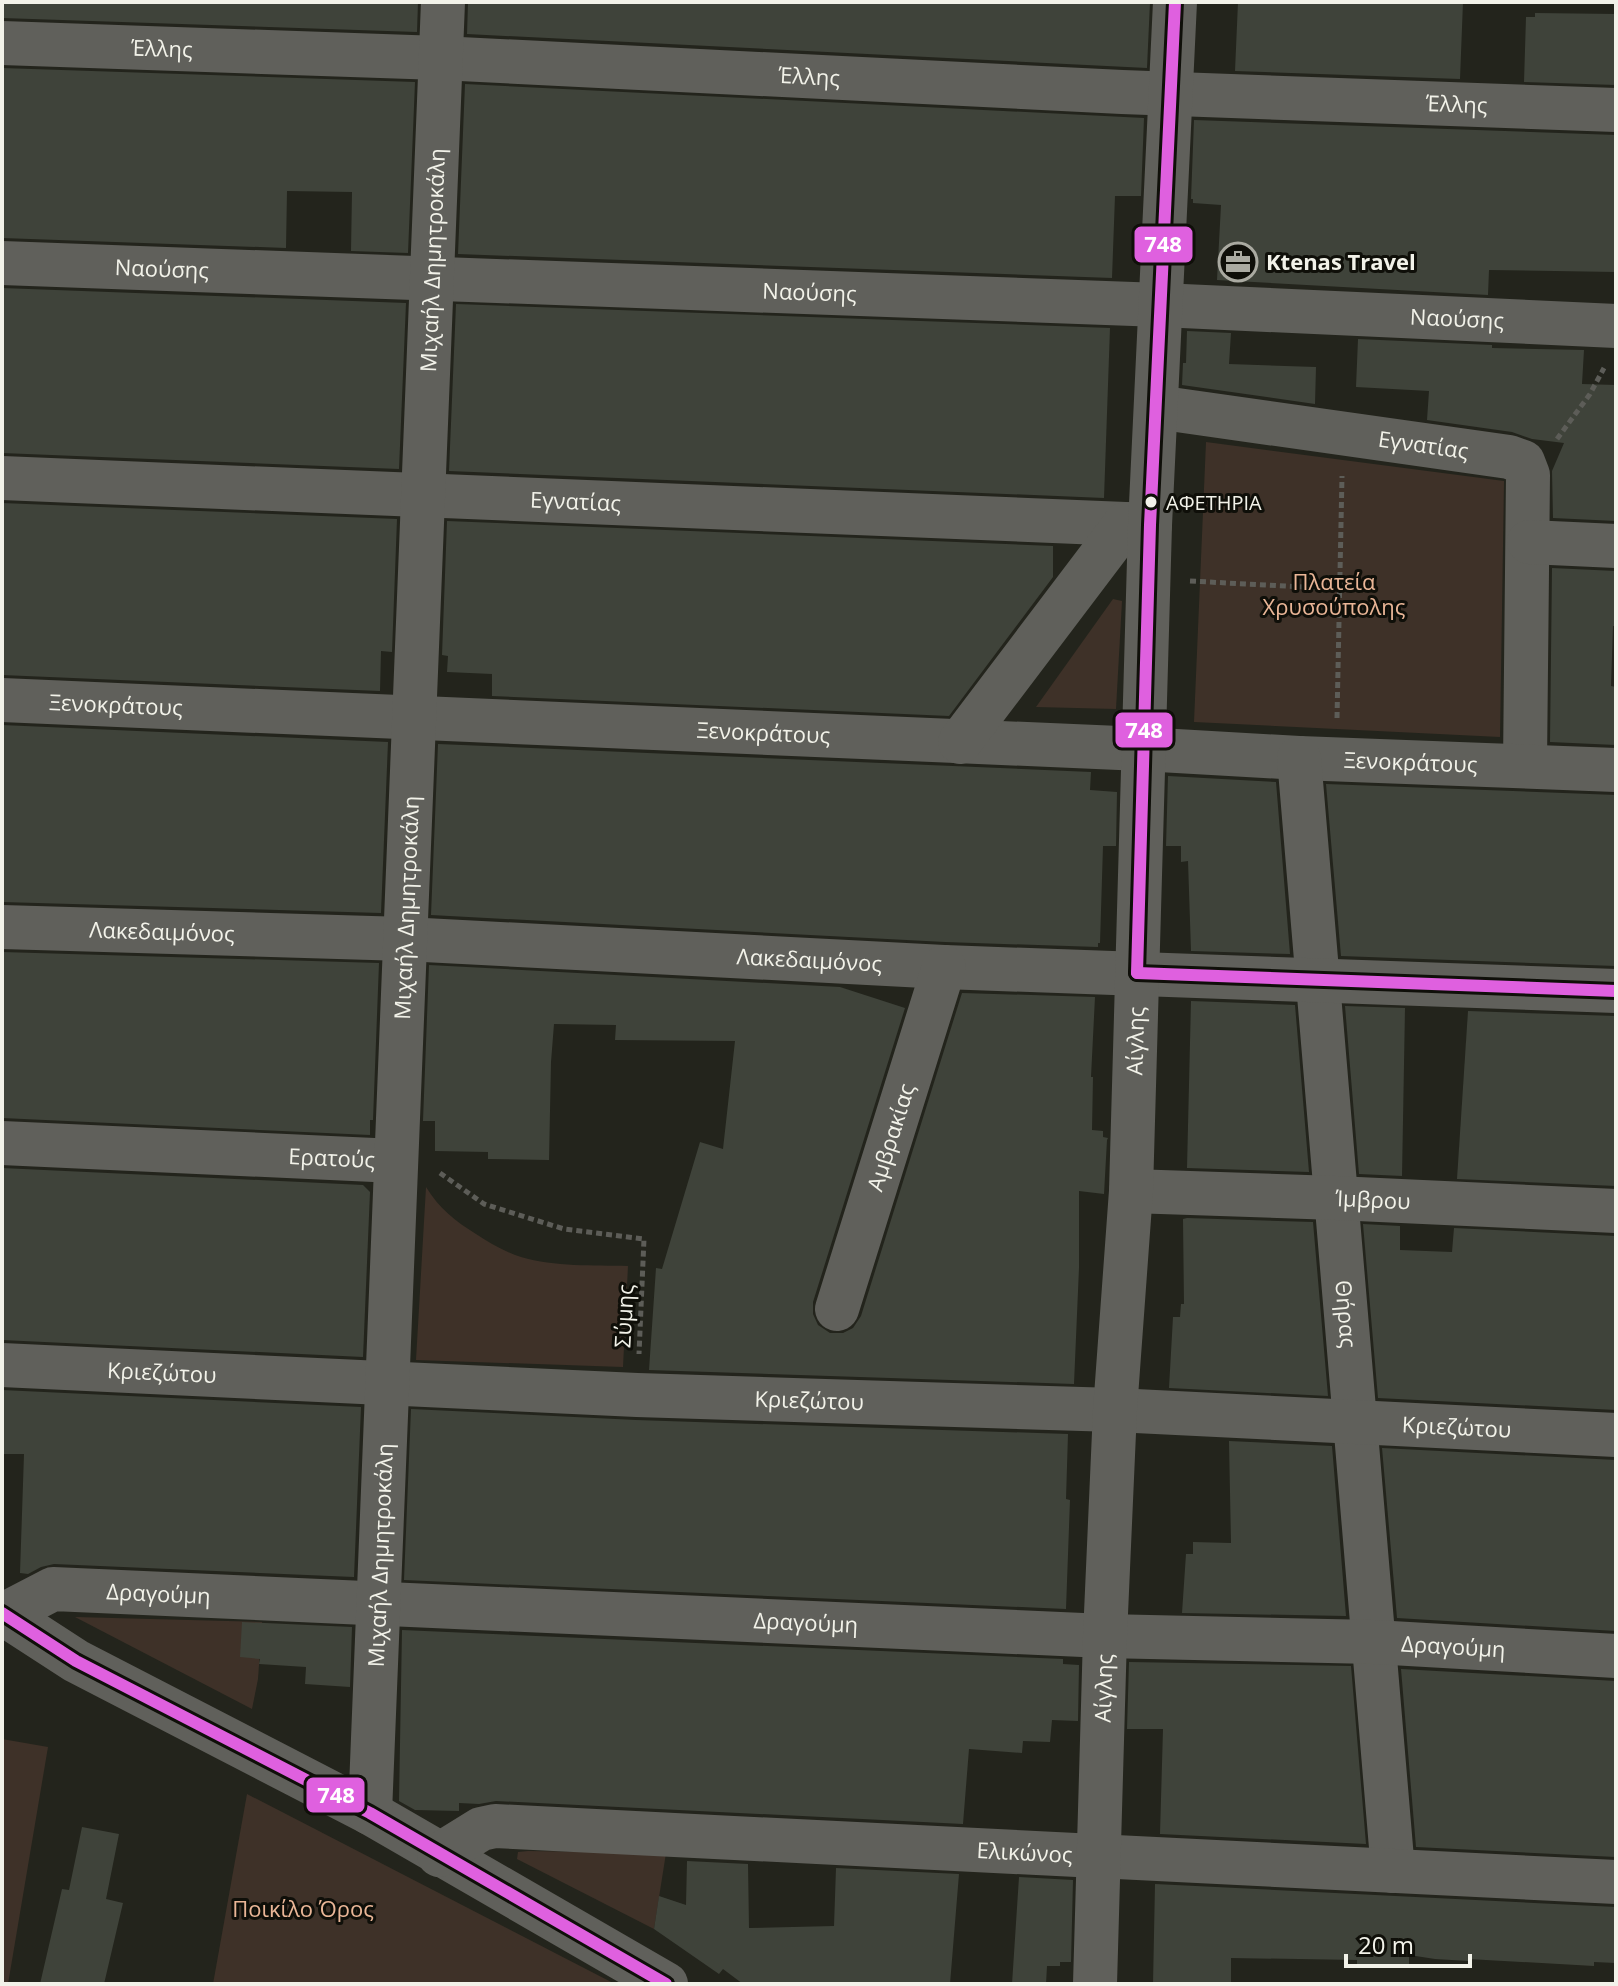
<svg xmlns="http://www.w3.org/2000/svg" width="1618" height="1986" font-family="'Open Sans',sans-serif">
	<style>
		.green { fill: #3e3128 }
		.building { fill: #3f433a }
		.lines { fill: none; stroke-linecap: round; stroke-linejoin: round }
		.path { stroke: #5d5d58; stroke-width: 5; stroke-dasharray: 6 4; stroke-linecap: butt }
		.minor { stroke: #60605b; stroke-width: 44 }
		.bus-1-casing { stroke: #0f0f09; stroke-width: 18 }
		.bus-1 { stroke: #df60df; stroke-width: 12 }
		.bus-dot { fill: #f2f2e9; stroke: #0f0f09; stroke-width: 3 }
		.labels { text-anchor: middle; stroke-width: 6; stroke-linejoin: round; paint-order: stroke }
		.bus-label { font-size: 20px; fill: #f2f2e9; stroke: #0f0f09; text-anchor: start }
		.street-label { font-size: 22px; fill: #f2f2e9; stroke: #0f0f09 }
		.poi-label { font-size: 22px; font-weight: bold; fill: #f2f2e9; stroke: #0f0f09; text-anchor: start }
		.park-label { font-size: 22px; fill: #eab697; stroke: #0f0f09 }
		.line-badge { stroke: #0f0f09; stroke-width: 3 }
		.badge-label { font-size: 22px; text-anchor: middle; font-weight: bold; fill: #fff }
	</style>
	<rect width="100%" height="100%" fill="#23241c"/>
	<g class="green">
		<path d="M1206,442L1504,481L1500,737L1194,722Z"/>
		<path d="M1113,599L1122,601L1116,709L1036,707Z"/>
		<path d="M426,1187C439,1208 455,1221 476,1234C490,1243 505,1252 521,1257C555,1267 593,1265 628,1266L623,1367L416,1360Z"/>
		<path d="M75,1617L262,1622L258,1679L252,1709Z"/>
		<path d="M2,1739L48,1747L8,1984H2Z"/>
		<path d="M247,1794L615,1984H213Z"/>
		<path d="M528,1851L666,1853L654,1929L517,1859L518,1852Z"/>
	</g>
	<g class="building">
		<path d="M2,2H418L417,32L2,18Z"/>
		<path d="M468,2H1150L1147,68L467,34Z"/>
		<path d="M1238,2H1333L1396,4L1397,2H1463L1460,79L1235,71Z"/>
		<path d="M1535,13L1616,14V85L1524,82L1526,17H1535Z"/>
		<path d="M2,68L415,82L408,253L351,251L352,192L287,191L286,248L2,238Z"/>
		<path d="M465,84L1144,118L1141,196H1115L1112,278L458,254Z"/>
		<path d="M1194,120L1616,135V272L1489,270L1488,295L1217,280L1221,205L1193,203V199H1191Z"/>
		<path d="M2,288L406,303L399,469L2,453Z"/>
		<path d="M456,304L1110,328L1104,498L449,471Z"/>
		<path d="M1187,331L1231,333L1229,364L1316,367L1315,404L1182,385L1183,363H1186Z"/>
		<path d="M1358,339L1492,345V348L1584,350L1582,384L1616,385V521L1553,518L1552,471L1564,443L1532,439L1512,432L1427,420L1429,391L1356,387Z"/>
		<path d="M2,503L397,519L392,652L381,651L380,691L2,675Z"/>
		<path d="M447,521L1053,546V577L949,716L492,696V674L447,672L448,656L442,655Z"/>
		<path d="M1552,568L1616,571V626H1613L1611,686L1616,687V745L1550,742Z"/>
		<path d="M2,725L388,742L381,913L2,902Z"/>
		<path d="M438,744L1091,772L1090,790L1117,792L1116,846H1103L1100,943H1098V947L945,942L431,915Z"/>
		<path d="M1168,776L1276,782L1290,954L1191,951L1188,861L1181,862V846H1166Z"/>
		<path d="M1326,784L1616,795V966L1341,956Z"/>
		<path d="M2,952L379,963L373,1120H370V1135L2,1118Z"/>
		<path d="M429,965L840,987L905,1008L813,1302V1314L818,1325L830,1333H843L853,1328L861,1316L962,993L1095,997L1091,1077H1093L1092,1130L1103,1131V1137L1108,1138L1107,1140L1104,1194L1079,1191V1268L1074,1384L649,1370L656,1268L662,1269L700,1142L723,1149L735,1041L615,1040L616,1025L554,1024L551,1062L549,1160L488,1159V1152L435,1151V1121H423Z"/>
		<path d="M1191,1001L1295,1005L1309,1172L1187,1168Z"/>
		<path d="M1345,1006L1405,1008L1402,1176L1359,1174Z"/>
		<path d="M1468,1011L1616,1016V1186L1457,1179Z"/>
		<path d="M2,1168L363,1185L370,1192L363,1357L2,1340Z"/>
		<path d="M1187,1218L1313,1222L1328,1396L1169,1388L1173,1317H1180L1181,1304H1184L1183,1219Z"/>
		<path d="M1363,1224L1400,1226V1250L1452,1252L1454,1228L1616,1236V1410L1378,1398Z"/>
		<path d="M2,1390L361,1407L354,1577L54,1564L41,1567L28,1574L20,1573L24,1454H2Z"/>
		<path d="M411,1409L636,1420L1068,1434L1066,1499L1070,1500L1066,1609L404,1580Z"/>
		<path d="M1229,1441L1332,1446L1346,1616L1182,1613L1186,1554H1193V1542L1231,1543Z"/>
		<path d="M1382,1448L1616,1460V1631L1397,1618Z"/>
		<path d="M242,1622L352,1627L350,1687L305,1684L306,1667L259,1664L260,1659L240,1657Z"/>
		<path d="M402,1630L1063,1659V1664L1079,1665L1078,1721L1052,1720L1050,1742L1023,1741L1022,1753L969,1749L963,1824L496,1801L479,1804L459,1803V1811L415,1810L399,1801Z"/>
		<path d="M1129,1662L1351,1666L1366,1844L1160,1834L1163,1729H1127Z"/>
		<path d="M1401,1669L1616,1681V1857L1416,1847Z"/>
		<path d="M82,1827L119,1834L106,1899L123,1903L104,1984H40L62,1889L69,1890Z"/>
		<path d="M687,1861L748,1864L749,1928L834,1926L836,1868L959,1874L950,1984H743L723,1969L719,1974L654,1929L659,1896L686,1905Z"/>
		<path d="M1019,1877L1073,1880L1071,1962H1060V1966H1047L1046,1984H1012Z"/>
		<path d="M1155,1884L1616,1907V1963L1594,1962V1966L1468,1959V1961L1435,1959L1409,1955V1967L1357,1964V1960L1231,1958V1984H1153Z"/>
	</g>
	<g class="lines">
		<g class="path">
			<path d="M1557,439L1590,394L1604,368"/>
			<path d="M1190,581L1340,589"/>
			<path d="M1337,718L1342,476"/>
			<path d="M440,1173L484,1204L564,1229L644,1239L639,1354"/>
		</g>
		<g class="minor">
			<path id="s1" d="M2,43L440,58L1122,92L1616,110"/>
			<path id="s2" d="M2,263L1161,305L1616,326"/>
			<path id="s3" d="M1156,407L1509,457L1523,462L1528,475L1525,765"/>
			<path id="s4" d="M2,478L1150,525"/>
			<path d="M1529,542L1616,546"/>
			<path id="s5" d="M2,700L1142,749L1299,758L1616,770"/>
			<path d="M960,742L1125,524"/>
			<path id="s6" d="M1299,758L1393,1871"/>
			<path id="s7" d="M2,927L405,939L944,967L1616,991"/>
			<path id="s8" d="M2,1143L396,1161"/>
			<path id="s9" d="M1131,1191L1336,1198L1616,1211"/>
			<path id="s10" d="M837,1309L944,967"/>
			<path id="s11" d="M2,1365L637,1395L1115,1410L1616,1435"/>
			<path d="M2,1613L76,1661L370,1813L666,1984"/>
			<path id="s12" d="M3,1615L53,1589L1105,1636L1374,1642L1616,1656"/>
			<path id="s13" d="M370,1813L443,2"/>
			<path id="s14" d="M439,1855L481,1829L495,1826L1616,1882"/>
			<path id="s15" d="M1095,1984L1105,1636L1115,1410L1131,1191L1150,525L1175,2"/>
		</g>
		<defs>
			<g id="bus-1">
				<path d="M1137,973L1150,525L1175,2"/>
				<path d="M1137,973L1616,991"/>
				<path d="M2,1613L76,1661L370,1813L666,1984"/>
			</g>
		</defs>
		<use href="#bus-1" class="bus-1-casing"/>
		<use href="#bus-1" class="bus-1"/>
	</g>
	<defs>
		<symbol id="office-ring" viewBox="-11 -11 22 22"><circle r="9.5" fill="#0f0f09" stroke="#aaaaa1" stroke-width="1.5"/><path d="M-6-3h4V-5.5h4V-3h4V5H-6ZM-1-4.5V-3h2v-1.5ZM-6 0V1H6V0Z" fill="#aaaaa1"/></symbol>
	</defs>
	<g fill-rule="evenodd">
		<use href="#office-ring" x="1216" y="240" width="44" height="44"/>
	</g>
	<circle class="bus-dot" cx="1151" cy="502" r="7"/>
	<g class="labels">
		<g class="bus-label">
			<text x="1166" y="510">ΑΦΕΤΗΡΙΑ</text>
		</g>
		<g class="street-label">
			<text dy="8" stroke="none"><textPath href="#s1" startOffset="160">Έλλης</textPath></text>
			<text dy="8" stroke="none"><textPath href="#s1" startOffset="808">Έλλης</textPath></text>
			<text dy="8" stroke="none"><textPath href="#s1" startOffset="1456">Έλλης</textPath></text>
			<text dy="8" stroke="none"><textPath href="#s13" startOffset="1554">Μιχαήλ Δημητροκάλη</textPath></text>
			<text dy="8" stroke="none"><textPath href="#s2" startOffset="160">Ναούσης</textPath></text>
			<text dy="8" stroke="none"><textPath href="#s2" startOffset="808">Ναούσης</textPath></text>
			<text dy="8" stroke="none"><textPath href="#s2" startOffset="1456">Ναούσης</textPath></text>
			<text dy="8" stroke="none"><textPath href="#s3" startOffset="270">Εγνατίας</textPath></text>
			<text dy="8" stroke="none"><textPath href="#s4" startOffset="574">Εγνατίας</textPath></text>
			<text dy="8" stroke="none"><textPath href="#s5" startOffset="114">Ξενοκράτους</textPath></text>
			<text dy="8" stroke="none"><textPath href="#s5" startOffset="762">Ξενοκράτους</textPath></text>
			<text dy="8" stroke="none"><textPath href="#s5" startOffset="1410">Ξενοκράτους</textPath></text>
			<text dy="8" stroke="none"><textPath href="#s13" startOffset="906">Μιχαήλ Δημητροκάλη</textPath></text>
			<text dy="8" stroke="none"><textPath href="#s7" startOffset="160">Λακεδαιμόνος</textPath></text>
			<text dy="8" stroke="none"><textPath href="#s7" startOffset="808">Λακεδαιμόνος</textPath></text>
			<text dy="8" stroke="none"><textPath href="#s15" startOffset="944">Αίγλης</textPath></text>
			<text dy="8" stroke="none"><textPath href="#s10" startOffset="180">Αμβρακίας</textPath></text>
			<text dy="8" stroke="none"><textPath href="#s8" startOffset="330">Ερατούς</textPath></text>
			<text dy="8" stroke="none"><textPath href="#s9" startOffset="242">Ίμβρου</textPath></text>
			<text dy="8" stroke="none"><textPath href="#s6" startOffset="558">Θήρας</textPath></text>
			<text transform="translate(624 1316) rotate(-87)" y="8">Σύμης</text>
			<text dy="8" stroke="none"><textPath href="#s11" startOffset="160">Κριεζώτου</textPath></text>
			<text dy="8" stroke="none"><textPath href="#s11" startOffset="808">Κριεζώτου</textPath></text>
			<text dy="8" stroke="none"><textPath href="#s11" startOffset="1456">Κριεζώτου</textPath></text>
			<text dy="8" stroke="none"><textPath href="#s13" startOffset="258">Μιχαήλ Δημητροκάλη</textPath></text>
			<text dy="8" stroke="none"><textPath href="#s12" startOffset="162">Δραγούμη</textPath></text>
			<text dy="8" stroke="none"><textPath href="#s12" startOffset="810">Δραγούμη</textPath></text>
			<text dy="8" stroke="none"><textPath href="#s12" startOffset="1458">Δραγούμη</textPath></text>
			<text dy="8" stroke="none"><textPath href="#s15" startOffset="296">Αίγλης</textPath></text>
			<text dy="8" stroke="none"><textPath href="#s14" startOffset="594">Ελικώνος</textPath></text>
		</g>
		<g class="poi-label">
			<text x="1266" y="270">Ktenas Travel</text>
		</g>
		<g class="park-label">
			<text x="1334" y="590">Πλατεία<tspan x="1334" dy="25">Χρυσούπολης</tspan></text>
			<text x="303" y="1917">Ποικίλο Όρος</text>
		</g>
	</g>
	<g class="line-badge">
		<rect x="1133" y="225" width="61" height="39" rx="8" fill="#df60df"/>
		<rect x="1114" y="711" width="60" height="38" rx="8" fill="#df60df"/>
		<rect x="305" y="1776" width="61" height="38" rx="8" fill="#df60df"/>
	</g>
	<g class="badge-label">
		<text x="1163" y="252">748</text>
		<text x="1144" y="738">748</text>
		<text x="336" y="1803">748</text>
	</g>
	<rect width="1618" height="1986" fill="none" stroke="#f2f2e9" stroke-width="8"/>
	<path d="M1346 1954v12h124v-12" fill="none" stroke="#f2f2e9" stroke-width="4"/>
	<text x="1358" y="1954" font-size="24" fill="#f2f2e9" stroke="#0f0f09" stroke-width="6" paint-order="stroke">20 m</text>
</svg>
